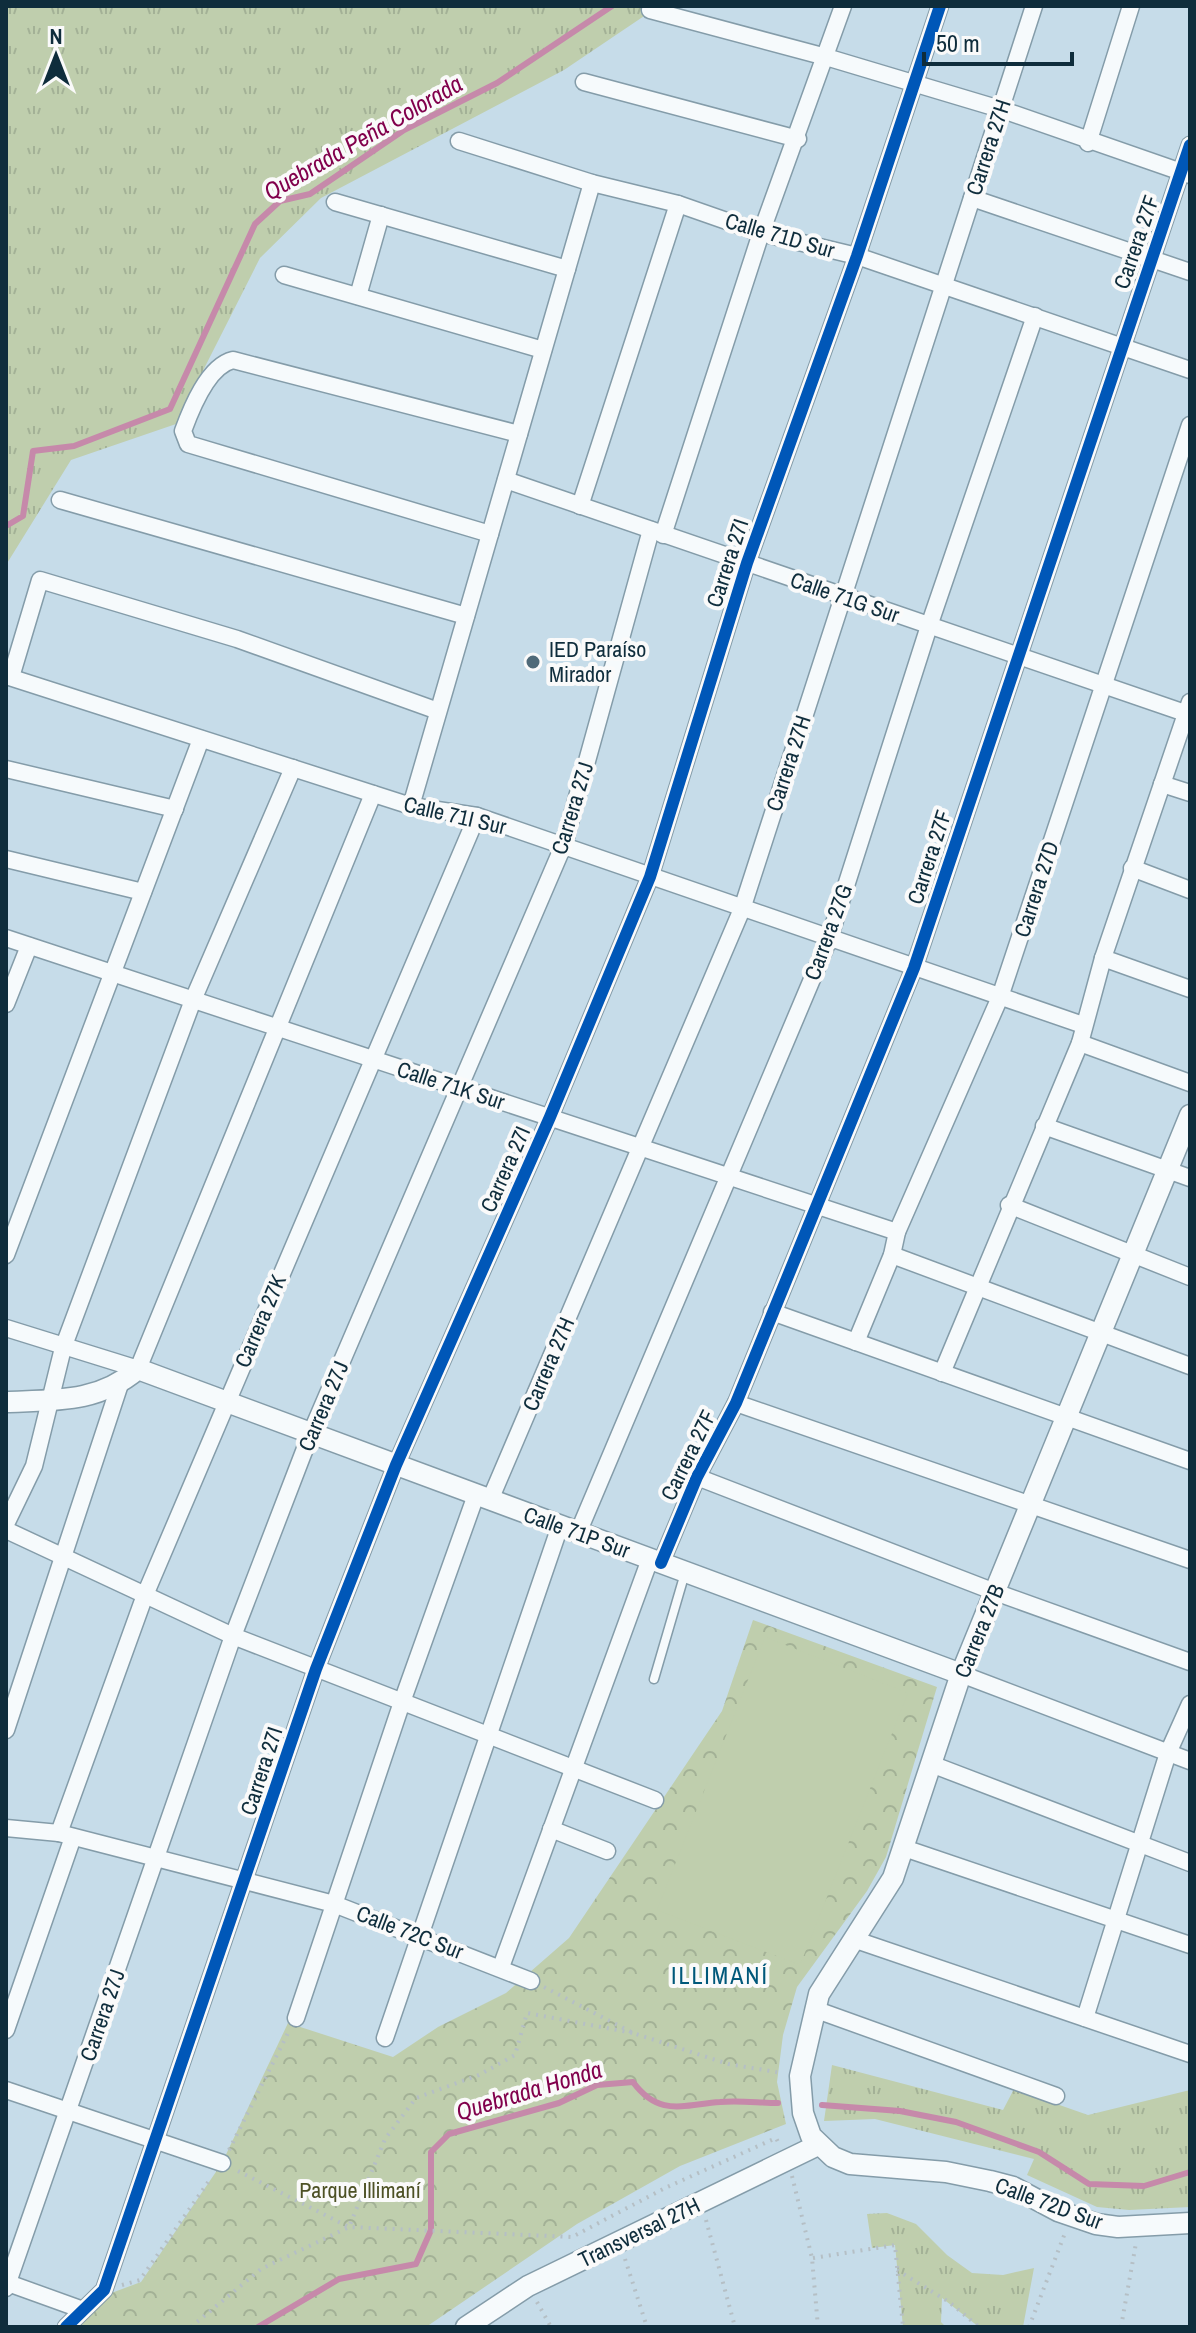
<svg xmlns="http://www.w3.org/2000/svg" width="1196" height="2333" font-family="'Archivo Narrow',sans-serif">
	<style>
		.grass { fill: url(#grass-tufts) }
		.park { fill: url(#park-crowns) }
		.pitch { fill: #bfcead }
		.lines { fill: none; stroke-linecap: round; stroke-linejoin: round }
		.stream { stroke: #c689aa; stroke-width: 6 }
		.service-casing { stroke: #849ca9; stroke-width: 11 }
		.minor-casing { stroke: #849ca9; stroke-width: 19 }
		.tertiary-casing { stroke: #849ca9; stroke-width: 23 }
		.path { stroke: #b5bfc5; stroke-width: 4; stroke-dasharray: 2 6; stroke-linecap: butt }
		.service { stroke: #f6fafc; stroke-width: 8 }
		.minor { stroke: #f6fafc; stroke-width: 16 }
		.tertiary { stroke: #f6fafc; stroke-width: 20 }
		.cycleway-casing { stroke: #fafafa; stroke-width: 17 }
		.cycleway { stroke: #0057b8; stroke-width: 12 }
		.poi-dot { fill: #4f6a79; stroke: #fafafa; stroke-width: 3 }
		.labels { text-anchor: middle; stroke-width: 8; stroke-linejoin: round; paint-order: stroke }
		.street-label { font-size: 22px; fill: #0f2d3c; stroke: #fafafa }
		.poi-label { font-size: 22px; fill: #0f2d3c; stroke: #fafafa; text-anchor: start }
		.park-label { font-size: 22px; fill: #4d5125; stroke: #fafafa }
		.water-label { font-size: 24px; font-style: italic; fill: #81004c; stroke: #fafafa }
		.neighbourhood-label { font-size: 24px; letter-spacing: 2px; fill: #00587a; stroke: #fafafa }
	</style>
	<defs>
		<pattern id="grass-tufts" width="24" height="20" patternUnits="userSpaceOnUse" patternTransform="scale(2)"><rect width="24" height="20" fill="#bfcead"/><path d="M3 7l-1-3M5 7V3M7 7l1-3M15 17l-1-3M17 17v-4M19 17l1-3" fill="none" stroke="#a3b196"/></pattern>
		<pattern id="park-crowns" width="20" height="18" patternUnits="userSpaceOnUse" patternTransform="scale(2)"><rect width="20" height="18" fill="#bfcead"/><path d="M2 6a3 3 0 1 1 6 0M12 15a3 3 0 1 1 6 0" fill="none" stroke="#a3b196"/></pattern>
	</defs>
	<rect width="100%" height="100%" fill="#c6dce9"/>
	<g class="grass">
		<path d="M6,6H659L564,70L321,198L260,258L176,424L71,460L6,565Z"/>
		<path d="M832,2065L1003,2110L1014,2089L1088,2115L1190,2090V2207L1129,2210L1097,2207L1027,2175L1034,2159L875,2119L824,2121Z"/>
		<path d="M887,2213L916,2224L947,2255L972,2273L1003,2275L1034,2268L1023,2327H979L942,2298L941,2322L946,2327H903L895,2245L872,2248L867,2214Z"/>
	</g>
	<path class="park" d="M753,1620L937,1687L886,1857L867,1891L797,1987L783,2035L777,2082L786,2124L680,2166L577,2224L426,2327H72L106,2295L141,2282L222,2163L288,2023L393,2057L438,2027L506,1993L569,1938L722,1711Z"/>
	<path class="pitch" d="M765,1637L908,1693L800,1965L657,1910Z"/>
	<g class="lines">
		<g class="stream">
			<path d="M6,526L23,516L33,451L74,446L170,409L255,224L280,201L310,194L404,130L497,83L612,6"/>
			<path d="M822,2105L900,2111L956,2122L1039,2152L1089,2184L1144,2186L1190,2172"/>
			<path d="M258,2327L339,2279L416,2264L431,2230V2152L449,2134L559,2103L597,2085L633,2082C659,2117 682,2105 720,2102C739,2100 759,2103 778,2103"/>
		</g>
		<defs>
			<path id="service" d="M654,1679L685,1573"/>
			<g id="minor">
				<path d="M650,10L826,57L1000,109L1190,175"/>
				<path d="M584,82L798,139"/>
				<path d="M459,141L592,183L678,204L761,233L857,256L1190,370"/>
				<path d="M1088,143L1131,6"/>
				<path d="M972,198L1190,272"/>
				<path d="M335,202L567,269"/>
				<path d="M284,275L543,350"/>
				<path d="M358,296L381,215"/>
				<path d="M506,480L1185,713"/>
				<path d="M60,500L466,616"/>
				<path d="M580,506L678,204"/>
				<path d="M490,534L188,444L183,431C191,409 208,366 233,360L519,434"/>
				<path d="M663,535L761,233L843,6"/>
				<path d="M6,676L411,806L477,816L1083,1025"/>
				<path d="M11,677L40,580L237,639L438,711"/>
				<path d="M6,769L175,809"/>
				<path d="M1162,784L1190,793"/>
				<path d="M411,806L592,183"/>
				<path d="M6,859L143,892"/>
				<path d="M1132,868L1190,890"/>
				<path d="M6,938L897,1232"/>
				<path d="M1103,958L1190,989"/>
				<path d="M6,1004L29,946"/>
				<path d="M1080,1043L1190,1083"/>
				<path d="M1044,1126L1190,1178"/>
				<path d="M1009,1205L1190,1277"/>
				<path d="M6,1255L201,739"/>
				<path d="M892,1255L1190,1366"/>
				<path d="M772,1312L1190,1461"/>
				<path d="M6,1328L138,1369L373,794"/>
				<path d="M856,1342L892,1255L897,1232L1000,997L1190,425"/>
				<path d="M942,1373L1080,1043L1103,958L1190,702"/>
				<path d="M736,1403L1190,1560"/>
				<path d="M697,1477L995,1592L1190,1662"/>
				<path d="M490,1500L742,909L1034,6"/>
				<path d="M6,1524L34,1466L63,1348L193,1000L293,768"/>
				<path d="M6,1530L233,1636L655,1800"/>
				<path d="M578,1533L829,939L929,626L1035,316"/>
				<path d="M661,1563L697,1477L736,1403L914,968L1190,145"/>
				<path d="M961,1674L1190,1761"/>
				<path d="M6,1730L120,1384"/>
				<path d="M931,1764L1190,1863"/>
				<path d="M6,1828L59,1833L334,1904L531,1981"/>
				<path d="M551,1829L607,1851"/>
				<path d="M59,1833L145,1595L477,816"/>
				<path d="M904,1848L1190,1945"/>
				<path d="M853,1939L1190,2054"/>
				<path d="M501,1967L650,1559"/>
				<path d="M814,2009L1056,2096"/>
				<path d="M296,2018L402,1702L476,1495"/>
				<path d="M1085,2018L1168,1753L1190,1704"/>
				<path d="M6,2030L73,1837"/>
				<path d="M385,2038L560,1526"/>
				<path d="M6,2090L222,2163"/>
				<path d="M8,2283L83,2310"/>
				<path d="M6,2288L233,1636L311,1433L564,844L651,530"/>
				<path d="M66,2327L104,2290L316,1669L396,1465L550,1117L650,877L747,563L857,256L940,6"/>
			</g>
			<g id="tertiary">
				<path d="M1190,1115L961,1674L893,1878L819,1994L800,2076L803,2113L811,2136L833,2157L850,2164L946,2172L990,2181L1013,2187L1058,2211L1096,2224L1118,2227L1190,2223"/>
				<path d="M6,1402C56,1400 98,1403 138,1369L961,1674"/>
				<path d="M466,2327L528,2286L818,2145"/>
			</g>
		</defs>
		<use href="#service" class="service-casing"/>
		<use href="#minor" class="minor-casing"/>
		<use href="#tertiary" class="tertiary-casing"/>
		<g class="path">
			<path d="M544,1987L633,2033L728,2064L782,2073"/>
			<path d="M229,2150L288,2033"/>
			<path d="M238,2171L349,2227L572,2237L665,2188L776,2138L778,2142"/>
			<path d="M792,2176L812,2258L818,2327"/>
			<path d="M706,2220L735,2327"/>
			<path d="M813,2258L895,2245L903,2327"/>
			<path d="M625,2259L647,2327"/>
			<path d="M897,2270L949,2302L979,2327"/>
			<path d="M122,2285L140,2280L211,2178"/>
			<path d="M537,2302L551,2327"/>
			<path d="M191,2327L261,2269L349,2227L385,2139L416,2098L479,2075L515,2055L527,2013L633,2033"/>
			<path d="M1029,2327L1065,2233"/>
			<path d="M1121,2327L1136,2243"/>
		</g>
		<use href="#service" class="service"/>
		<use href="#minor" class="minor"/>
		<use href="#tertiary" class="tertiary"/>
		<defs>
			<g id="cycleway">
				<path d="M661,1563L697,1477L736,1403L914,968L1190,145"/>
				<path d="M66,2327L104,2290L316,1669L396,1465L550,1117L650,877L747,563L857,256L940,6"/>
			</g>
		</defs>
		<use href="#cycleway" class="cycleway-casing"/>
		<use href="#cycleway" class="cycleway"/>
	</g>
	<circle class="poi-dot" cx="533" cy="662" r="8"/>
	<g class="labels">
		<g class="street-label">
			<text transform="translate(988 147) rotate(-72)" y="8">Carrera 27H</text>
			<text transform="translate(780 235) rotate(16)" y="8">Calle 71D Sur</text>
			<text transform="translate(1136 242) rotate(-71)" y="8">Carrera 27F</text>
			<text transform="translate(727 563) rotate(-72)" y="8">Carrera 27I</text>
			<text transform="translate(845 597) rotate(19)" y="8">Calle 71G Sur</text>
			<text transform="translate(788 763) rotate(-72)" y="8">Carrera 27H</text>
			<text transform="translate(572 808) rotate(-73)" y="8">Carrera 27J</text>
			<text transform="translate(455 815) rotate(13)" y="8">Calle 71I Sur</text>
			<text transform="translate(929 857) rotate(-72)" y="8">Carrera 27F</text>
			<text transform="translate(1036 889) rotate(-72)" y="8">Carrera 27D</text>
			<text transform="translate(828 932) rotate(-70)" y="8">Carrera 27G</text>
			<text transform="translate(451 1085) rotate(18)" y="8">Calle 71K Sur</text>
			<text transform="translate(505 1169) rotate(-66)" y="8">Carrera 27I</text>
			<text transform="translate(260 1321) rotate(-67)" y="8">Carrera 27K</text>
			<text transform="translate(548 1364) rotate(-67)" y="8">Carrera 27H</text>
			<text transform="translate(323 1406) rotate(-67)" y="8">Carrera 27J</text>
			<text transform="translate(688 1455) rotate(-64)" y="8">Carrera 27F</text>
			<text transform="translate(577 1532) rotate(20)" y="8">Calle 71P Sur</text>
			<text transform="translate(979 1631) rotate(-68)" y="8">Carrera 27B</text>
			<text transform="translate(261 1771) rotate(-72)" y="8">Carrera 27I</text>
			<text transform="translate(410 1932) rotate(21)" y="8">Calle 72C Sur</text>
			<text transform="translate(102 2015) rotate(-71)" y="8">Carrera 27J</text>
			<text transform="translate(1049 2203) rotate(20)" y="8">Calle 72D Sur</text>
			<text transform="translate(639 2232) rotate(-26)" y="8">Transversal 27H</text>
		</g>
		<g class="poi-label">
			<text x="549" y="657">IED Paraíso<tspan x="549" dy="25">Mirador</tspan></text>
		</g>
		<g class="park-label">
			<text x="360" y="2198">Parque Illimaní</text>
		</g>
		<g class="water-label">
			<text transform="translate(363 138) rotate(-30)" y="8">Quebrada Peña Colorada</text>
			<text transform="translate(529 2091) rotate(-17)" y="8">Quebrada Honda</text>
		</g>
		<g class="neighbourhood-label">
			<text x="720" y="1984">ILLIMANÍ</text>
		</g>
	</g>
	<rect width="1196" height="2333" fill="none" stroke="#0f2d3c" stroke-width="16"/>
	<g transform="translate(56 56)" stroke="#fafafa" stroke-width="6" paint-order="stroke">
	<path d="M0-6L14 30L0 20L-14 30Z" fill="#0f2d3c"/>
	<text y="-12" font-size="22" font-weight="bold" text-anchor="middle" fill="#0f2d3c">N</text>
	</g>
	<path d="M924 52v12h148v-12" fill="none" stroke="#0f2d3c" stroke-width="4"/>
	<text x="936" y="52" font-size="24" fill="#0f2d3c" stroke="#fafafa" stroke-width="6" paint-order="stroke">50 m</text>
</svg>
